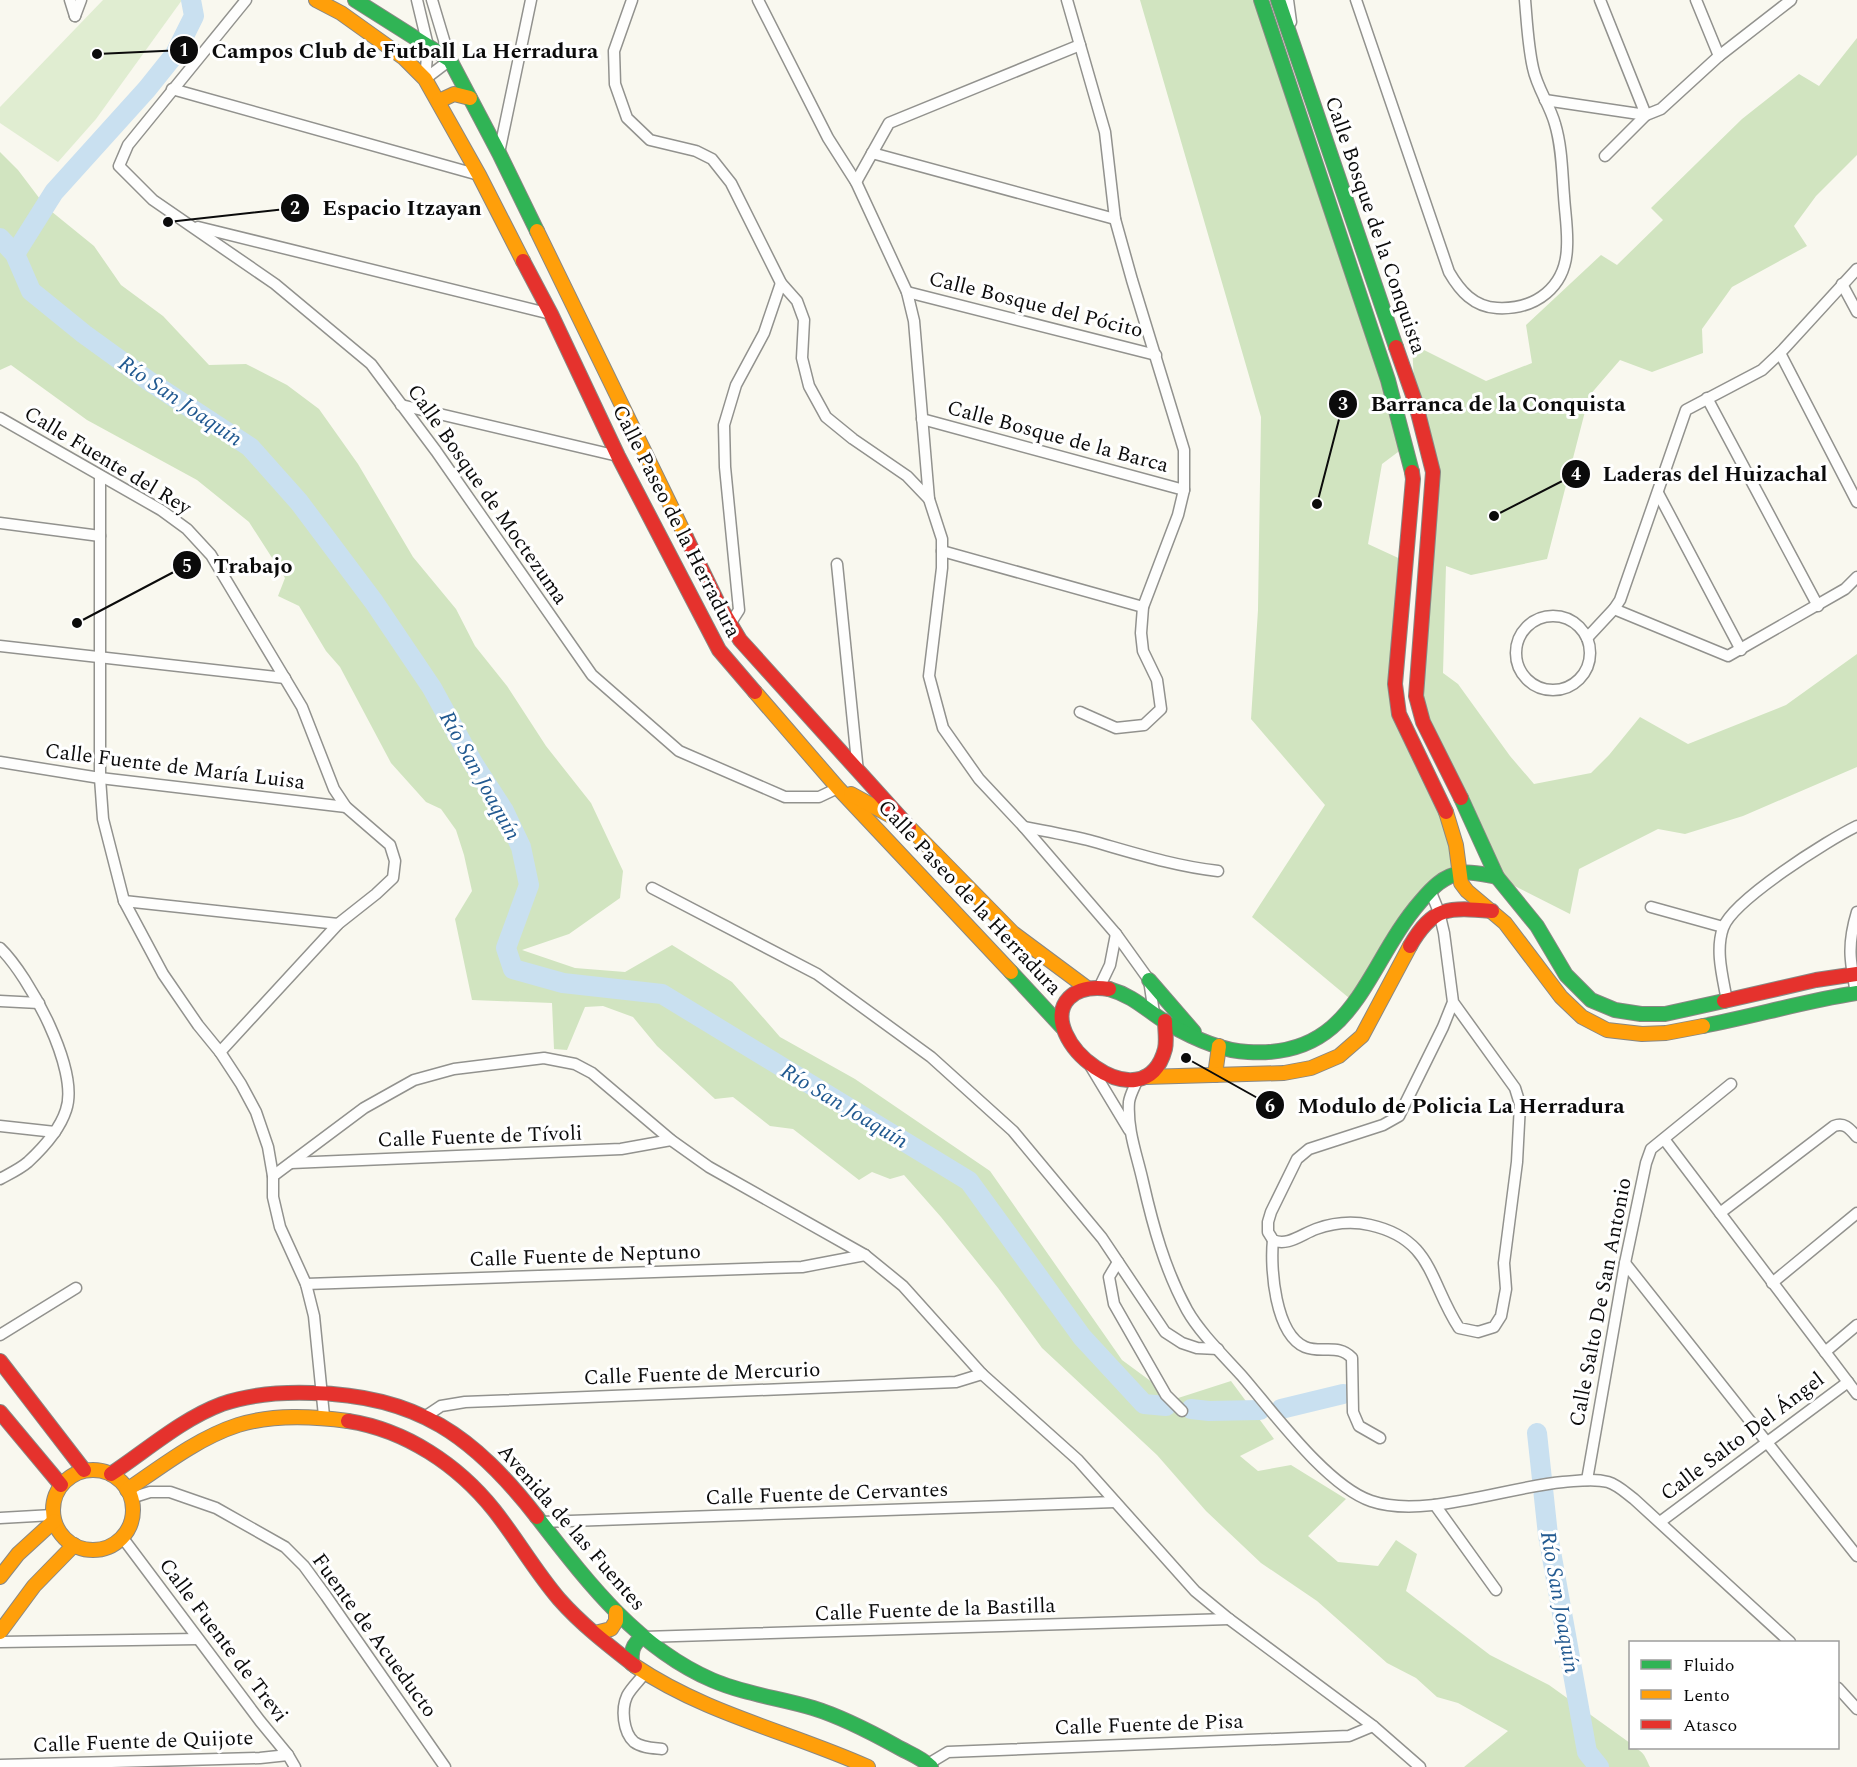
<svg xmlns="http://www.w3.org/2000/svg" width="1857" height="1767" font-family="Spectral,serif">
	<style>
		.green { fill: #e0edd1 }
		.forest { fill: #d1e4c0 }
		.lines { fill: none; stroke-linecap: round; stroke-linejoin: round }
		.river { stroke: #c9e0f0; stroke-width: 20 }
		.street-casing { stroke: #92928e; stroke-width: 13 }
		.fast-casing { stroke: #898884; stroke-width: 16 }
		.slow-casing { stroke: #898884; stroke-width: 16 }
		.jam-casing { stroke: #898884; stroke-width: 16 }
		.street { stroke: #fefefd; stroke-width: 10 }
		.fast { stroke: #30b455; stroke-width: 14 }
		.slow { stroke: #ff9f0a; stroke-width: 14 }
		.jam { stroke: #e5322d; stroke-width: 14 }
		.labels { text-anchor: middle; stroke-width: 6; stroke-linejoin: round; paint-order: stroke }
		.street-label { font-size: 21px; fill: #0b0b0b; stroke: #fff }
		.water-label { font-size: 22px; font-style: italic; fill: #215990; stroke: #fff }
		.leader { fill: none; stroke: #0b0b0b; stroke-width: 2 }
		.callout-dot { fill: #0b0b0b; stroke: #fff; stroke-width: 2 }
		.mark-label { font-size: 18px; text-anchor: middle; font-weight: bold; fill: #fff }
		.callout-label { font-size: 22px; text-anchor: middle; font-weight: bold; fill: #0b0b0b; stroke: #fff; stroke-width: 6; stroke-linejoin: round; paint-order: stroke }
	</style>
	<rect width="100%" height="100%" fill="#f9f8ef"/>
	<path class="green" d="M103,0H182L96,119L58,162L0,123V107Z"/>
	<g class="forest">
		<path d="M1140,0H1261L1406,446L1382,464L1368,544L1407,562L1399,713L1448,816L1458,873L1443,876L1355,1003L1252,917L1325,805L1251,719L1258,610L1261,417Z"/>
		<path d="M1857,38V155L1816,196L1794,226L1807,246L1732,287L1702,329L1703,353L1652,372L1620,360L1589,396L1547,559L1471,575L1446,566L1443,673L1458,684L1510,756L1534,784L1591,773L1609,755L1640,717L1688,744L1786,705L1857,654V767L1743,816L1685,834L1658,829L1579,869L1570,914L1497,877L1416,696L1433,472L1415,401L1412,344L1486,381L1532,363L1526,325L1601,255L1617,265L1663,220L1651,208L1742,119L1799,74L1819,86Z"/>
		<path d="M0,152L18,170L46,207L94,246L121,285L163,316L209,365L246,364L287,385L319,409L358,464L413,557L456,609L475,646L507,686L546,746L591,803L623,871L620,898L569,934L522,950L575,968L625,972L672,945L732,982L780,1037L855,1079L990,1171L1122,1360L1175,1399L1231,1381L1274,1439L1240,1456L1258,1471L1291,1465L1346,1499L1308,1536L1338,1562L1378,1566L1396,1540L1417,1554L1406,1591L1490,1655L1549,1685L1630,1743V1748C1643,1748 1645,1757 1650,1767H1464L1508,1731L1458,1703L1437,1697L1416,1678L1387,1663L1317,1601L1261,1563L1206,1511L1157,1455L1042,1348L998,1288L941,1217L904,1175L890,1179L872,1172L859,1180L793,1129L770,1126L733,1097L715,1099L657,1046L633,1017L603,1006L585,1007L567,1050L554,1049L552,1003L472,1000L455,919L472,891L464,855L456,830L441,809L426,802L391,763L340,667L326,651L299,606L278,596L285,578L249,522L197,480L87,420L11,365L0,370Z"/>
	</g>
	<g class="lines">
		<g class="river">
			<path d="M0,238L15,254L31,291L84,334L149,381L250,447L299,502L374,602L432,688L473,763L504,811L521,847L529,885L506,948L513,969L563,983L662,994L969,1181L1082,1337L1144,1404L1166,1406"/>
			<path d="M15,254L54,192L147,89L175,54L194,16L191,0"/>
			<path d="M1191,1409L1209,1411L1260,1410"/>
			<path d="M1281,1409L1343,1394"/>
			<path d="M1537,1433L1548,1535L1587,1752L1599,1767"/>
		</g>
		<defs>
			<g id="street">
				<path d="M70,0L75,16"/>
				<path d="M246,0L128,145L119,166L153,200L275,284L371,364L436,451L592,675L679,751L785,797H819L838,788"/>
				<path d="M417,0L428,46L425,79"/>
				<path d="M632,0L614,51L615,84L627,118L650,140L696,151L712,159L731,183L781,283L797,301L804,320L802,358L809,386L826,417L853,439L907,476L929,499L942,539V568L929,676L943,728L979,779L1024,827L1116,934L1149,980L1154,1013"/>
				<path d="M758,0L828,138L856,182L907,292L914,321L929,499"/>
				<path d="M1067,0L1105,132L1115,219L1132,280L1184,450V490L1178,515L1143,607L1141,633L1143,651L1157,680L1161,709L1144,725L1116,728L1080,712"/>
				<path d="M1288,0L1291,22"/>
				<path d="M1356,0L1449,272C1460,291 1474,307 1497,308C1536,310 1566,287 1567,247C1568,230 1565,213 1564,196C1562,172 1562,147 1555,124C1550,105 1537,88 1533,68C1528,46 1527,23 1525,0"/>
				<path d="M1696,0L1719,56"/>
				<path d="M75,16L81,0"/>
				<path d="M425,79L450,60L432,0"/>
				<path d="M172,89L479,175"/>
				<path d="M1545,100L1646,115L1600,0"/>
				<path d="M499,153L531,0"/>
				<path d="M872,153L1115,219"/>
				<path d="M1605,156L1646,115L1661,109L1719,56L1791,0"/>
				<path d="M856,182L889,123L1080,45"/>
				<path d="M198,227L551,314"/>
				<path d="M1842,284L1857,312"/>
				<path d="M907,292L1156,355"/>
				<path d="M1780,353L1857,502"/>
				<path d="M1707,398L1818,606"/>
				<path d="M401,405L618,456"/>
				<path d="M0,418L161,510L187,529L211,555L302,707L334,789L346,807L390,845L395,861L393,878L376,894L338,924L220,1052"/>
				<path d="M922,419L1184,490"/>
				<path d="M100,476V778L103,819L124,901L163,974L198,1025L220,1052L241,1084L256,1112L268,1147L273,1176V1197L280,1227L306,1284L314,1316L324,1416"/>
				<path d="M1658,493L1741,650"/>
				<path d="M0,523L100,536"/>
				<path d="M942,551L1143,607"/>
				<path d="M837,564L858,772"/>
				<path d="M1614,609L1728,656L1845,589L1857,577"/>
				<circle cx="1553" cy="653" r="37"/>
				<path d="M730,624L739,610L725,467L724,425L736,385L764,333L781,283"/>
				<path d="M1587,638L1614,609L1620,600L1686,410L1762,370L1780,353L1857,269"/>
				<path d="M0,646L285,678"/>
				<path d="M0,762L100,778L346,807"/>
				<path d="M1024,827C1045,831 1067,835 1088,840C1131,852 1173,866 1218,871"/>
				<path d="M652,888L817,974L931,1057L1013,1131L1102,1238L1165,1332L1182,1343L1197,1348L1218,1349"/>
				<path d="M1430,890L1439,912L1444,933L1453,1002L1443,1027L1399,1116L1383,1125L1309,1149L1297,1159L1271,1212L1268,1222V1232L1273,1240C1287,1247 1302,1234 1316,1229C1333,1223 1352,1221 1370,1225C1433,1239 1429,1282 1459,1328L1478,1332L1494,1327L1501,1316L1506,1289L1504,1263L1517,1162L1520,1104L1515,1088L1453,1002"/>
				<path d="M124,901L338,924"/>
				<path d="M1651,907L1723,927"/>
				<path d="M0,948C29,976 80,1070 66,1110C60,1129 42,1149 28,1162C20,1169 9,1174 0,1179"/>
				<path d="M1099,988L1110,965L1116,934"/>
				<path d="M1856,993C1850,961 1847,945 1857,912"/>
				<path d="M0,1001L39,1003"/>
				<path d="M1727,1001C1723,978 1715,951 1723,928C1733,900 1828,840 1857,826"/>
				<path d="M1091,1067L1129,1130"/>
				<path d="M1137,1081C1134,1088 1130,1095 1129,1102C1127,1130 1137,1155 1143,1182C1153,1226 1165,1270 1187,1310C1200,1333 1224,1356 1242,1376C1273,1412 1327,1486 1371,1501C1423,1519 1507,1487 1563,1482C1578,1481 1593,1478 1608,1482C1618,1485 1626,1493 1634,1499L1790,1642"/>
				<path d="M0,1126L55,1132"/>
				<path d="M1664,1139L1857,1394"/>
				<path d="M291,1163L621,1149L671,1140"/>
				<path d="M273,1176L364,1108L414,1080L454,1069L544,1058L575,1064L592,1073L671,1140L709,1167L865,1255L903,1286L982,1374L1078,1460L1195,1591L1229,1619L1373,1726L1420,1767"/>
				<path d="M1720,1213L1834,1126C1845,1122 1850,1129 1857,1137"/>
				<path d="M1273,1240C1270,1268 1275,1334 1305,1347C1322,1354 1338,1343 1352,1358L1353,1412L1359,1426L1380,1438"/>
				<path d="M1118,1262L1109,1277L1114,1304L1166,1395L1182,1411"/>
				<path d="M1625,1263L1857,1556"/>
				<path d="M1772,1283L1857,1213"/>
				<path d="M306,1284L802,1267L865,1255"/>
				<path d="M0,1335L76,1288"/>
				<path d="M1825,1352L1857,1325"/>
				<path d="M426,1416L441,1406L465,1402L956,1382L982,1374"/>
				<path d="M1587,1480L1625,1263L1646,1163L1651,1149L1731,1084"/>
				<path d="M131,1498L150,1492H170L216,1508L285,1547L304,1566L326,1596L445,1767"/>
				<path d="M1435,1505L1496,1590"/>
				<path d="M0,1518L53,1515"/>
				<path d="M541,1522L1115,1502"/>
				<path d="M1660,1522L1848,1382"/>
				<path d="M122,1537L260,1721L288,1755L295,1767"/>
				<path d="M644,1637L1229,1619"/>
				<path d="M0,1642L198,1639"/>
				<path d="M645,1673C639,1681 631,1688 627,1696C621,1709 623,1732 634,1742C642,1748 653,1748 662,1749"/>
				<path d="M1838,1688L1857,1709"/>
				<path d="M928,1764L948,1752L1349,1736L1373,1726"/>
				<path d="M0,1765L260,1758L288,1755"/>
			</g>
			<g id="fast">
				<path d="M355,0L450,60L499,153L537,231"/>
				<path d="M1261,0L1388,380L1412,472"/>
				<path d="M1278,0L1396,347"/>
				<path d="M1461,798L1497,877L1537,926L1566,975L1591,1000L1615,1010L1641,1014H1665L1724,1001"/>
				<path d="M1011,972L1062,1027"/>
				<path d="M1149,980L1194,1032"/>
				<path d="M1109,989C1134,996 1146,1010 1167,1023C1191,1037 1220,1051 1248,1052C1356,1059 1364,966 1421,901C1432,888 1443,876 1461,873C1473,871 1485,875 1497,877"/>
				<path d="M1703,1026C1755,1016 1805,1001 1857,993"/>
				<path d="M537,1517C586,1580 636,1647 712,1680C744,1694 780,1698 813,1708C842,1717 869,1731 896,1746C908,1753 921,1757 931,1767"/>
				<path d="M632,1664C631,1652 632,1644 643,1637"/>
			</g>
			<g id="slow">
				<path d="M316,0L341,13L404,58L425,79L479,175L523,261"/>
				<path d="M439,101L454,94L470,98"/>
				<path d="M537,231L686,537"/>
				<path d="M755,692L838,788L1011,972"/>
				<path d="M851,794L893,817"/>
				<path d="M1446,812L1456,845L1461,883L1467,891L1505,923L1561,997L1582,1017L1607,1030L1642,1034L1666,1033L1703,1026"/>
				<path d="M909,827L1013,933L1087,988"/>
				<path d="M1215,1075L1219,1046"/>
				<path d="M1145,1077L1284,1073L1311,1068L1339,1056L1362,1036L1410,946"/>
				<circle cx="93" cy="1510" r="40"/>
				<path d="M127,1490C162,1466 198,1438 238,1425C274,1414 312,1416 348,1421"/>
				<path d="M0,1577L18,1554L54,1521"/>
				<path d="M0,1632L34,1586L74,1545"/>
				<path d="M595,1633L611,1629L616,1621V1612"/>
				<path d="M635,1666C706,1714 790,1732 868,1767"/>
			</g>
			<g id="jam">
				<path d="M523,261L551,314L618,456L719,650L755,692"/>
				<path d="M1396,347L1415,401L1433,472L1416,696L1423,722L1461,798"/>
				<path d="M1412,472L1413,479L1395,684L1399,714L1446,812"/>
				<path d="M686,537L718,603L740,640L909,827"/>
				<path d="M1410,946C1433,906 1449,907 1492,911"/>
				<path d="M1109,989C1095,987 1080,987 1069,998C1032,1036 1144,1128 1165,1049C1167,1040 1165,1030 1165,1021"/>
				<path d="M1724,1001L1816,980L1857,974"/>
				<path d="M0,1361L84,1470"/>
				<path d="M0,1412L61,1485"/>
				<path d="M348,1421C406,1430 458,1465 494,1510C517,1539 535,1571 559,1599C581,1624 608,1645 635,1666"/>
				<path d="M111,1474C147,1450 182,1419 222,1404C251,1394 282,1392 312,1393C417,1395 474,1436 537,1517"/>
			</g>
		</defs>
		<use href="#street" class="street-casing"/>
		<use href="#fast" class="fast-casing"/>
		<use href="#slow" class="slow-casing"/>
		<use href="#jam" class="jam-casing"/>
		<use href="#street" class="street"/>
		<use href="#fast" class="fast"/>
		<use href="#slow" class="slow"/>
		<use href="#jam" class="jam"/>
	</g>
	<g class="labels">
		<g class="street-label">
			<text transform="translate(1376 225) rotate(71)" y="7">Calle Bosque de la Conquista</text>
			<text transform="translate(1036 304) rotate(14)" y="7">Calle Bosque del Pócito</text>
			<text transform="translate(1058 436) rotate(15)" y="7">Calle Bosque de la Barca</text>
			<text transform="translate(108 460) rotate(31)" y="7">Calle Fuente del Rey</text>
			<text transform="translate(488 494) rotate(55)" y="7">Calle Bosque de Moctezuma</text>
			<text transform="translate(677 521) rotate(63)" y="7">Calle Paseo de la Herradura</text>
			<text transform="translate(175 766) rotate(7)" y="7">Calle Fuente de María Luisa</text>
			<text transform="translate(970 897) rotate(47)" y="7">Calle Paseo de la Herradura</text>
			<text transform="translate(480 1136) rotate(-2)" y="7">Calle Fuente de Tívoli</text>
			<text transform="translate(585 1255) rotate(-2)" y="7">Calle Fuente de Neptuno</text>
			<text transform="translate(1600 1302) rotate(-79)" y="7">Calle Salto De San Antonio</text>
			<text transform="translate(702 1373) rotate(-2)" y="7">Calle Fuente de Mercurio</text>
			<text transform="translate(1742 1436) rotate(-37)" y="7">Calle Salto Del Ángel</text>
			<text transform="translate(827 1493) rotate(-2)" y="7">Calle Fuente de Cervantes</text>
			<text transform="translate(572 1527) rotate(49)" y="7">Avenida de las Fuentes</text>
			<text transform="translate(935 1609) rotate(-2)" y="7">Calle Fuente de la Bastilla</text>
			<text transform="translate(375 1635) rotate(54)" y="7">Fuente de Acueducto</text>
			<text transform="translate(224 1640) rotate(53)" y="7">Calle Fuente de Trevi</text>
			<text transform="translate(1149 1724) rotate(-2)" y="7">Calle Fuente de Pisa</text>
			<text transform="translate(143 1741) rotate(-2)" y="7">Calle Fuente de Quijote</text>
		</g>
		<g class="water-label">
			<text transform="translate(181 400) rotate(34)" y="8">Río San Joaquín</text>
			<text transform="translate(481 775) rotate(61)" y="8">Río San Joaquín</text>
			<text transform="translate(845 1105) rotate(31)" y="8">Río San Joaquín</text>
			<text transform="translate(1561 1602) rotate(80)" y="8">Río San Joaquín</text>
		</g>
	</g>
	<path class="leader" d="M97 54L184 50M168 222L295 208M1317 504L1343 404M1494 516L1576 474M77 623L187 565M1186 1058L1270 1105"/>
	<g class="callout-dot">
		<circle cx="97" cy="54" r="6"/>
		<circle cx="168" cy="222" r="6"/>
		<circle cx="1317" cy="504" r="6"/>
		<circle cx="1494" cy="516" r="6"/>
		<circle cx="77" cy="623" r="6"/>
		<circle cx="1186" cy="1058" r="6"/>
		<circle cx="184" cy="50" r="15"/>
		<circle cx="295" cy="208" r="15"/>
		<circle cx="1343" cy="404" r="15"/>
		<circle cx="1576" cy="474" r="15"/>
		<circle cx="187" cy="565" r="15"/>
		<circle cx="1270" cy="1105" r="15"/>
	</g>
	<g class="mark-label">
		<text x="184" y="56">1</text>
		<text x="295" y="214">2</text>
		<text x="1343" y="410">3</text>
		<text x="1576" y="480">4</text>
		<text x="187" y="572">5</text>
		<text x="1270" y="1112">6</text>
	</g>
	<g class="callout-label">
		<text x="405" y="58">Campos Club de Futball La Herradura</text>
		<text x="402" y="215">Espacio Itzayan</text>
		<text x="1498" y="411">Barranca de la Conquista</text>
		<text x="1715" y="481">Laderas del Huizachal</text>
		<text x="253" y="573">Trabajo</text>
		<text x="1461" y="1113">Modulo de Policia La Herradura</text>
	</g>
	<rect x="1629" y="1641" width="210" height="108" fill="#ffffff" stroke="#9d9d9d" stroke-width="1.5"/>
	<rect x="1641" y="1660" width="30" height="9" fill="#30b455" stroke="#9d9d9d" stroke-width="1.5"/>
	<text x="1683" y="1671" font-size="18" fill="#0b0b0b">Fluido</text>
	<rect x="1641" y="1690" width="30" height="9" fill="#ff9f0a" stroke="#9d9d9d" stroke-width="1.5"/>
	<text x="1683" y="1701" font-size="18" fill="#0b0b0b">Lento</text>
	<rect x="1641" y="1720" width="30" height="9" fill="#e5322d" stroke="#9d9d9d" stroke-width="1.5"/>
	<text x="1683" y="1731" font-size="18" fill="#0b0b0b">Atasco</text>
</svg>
